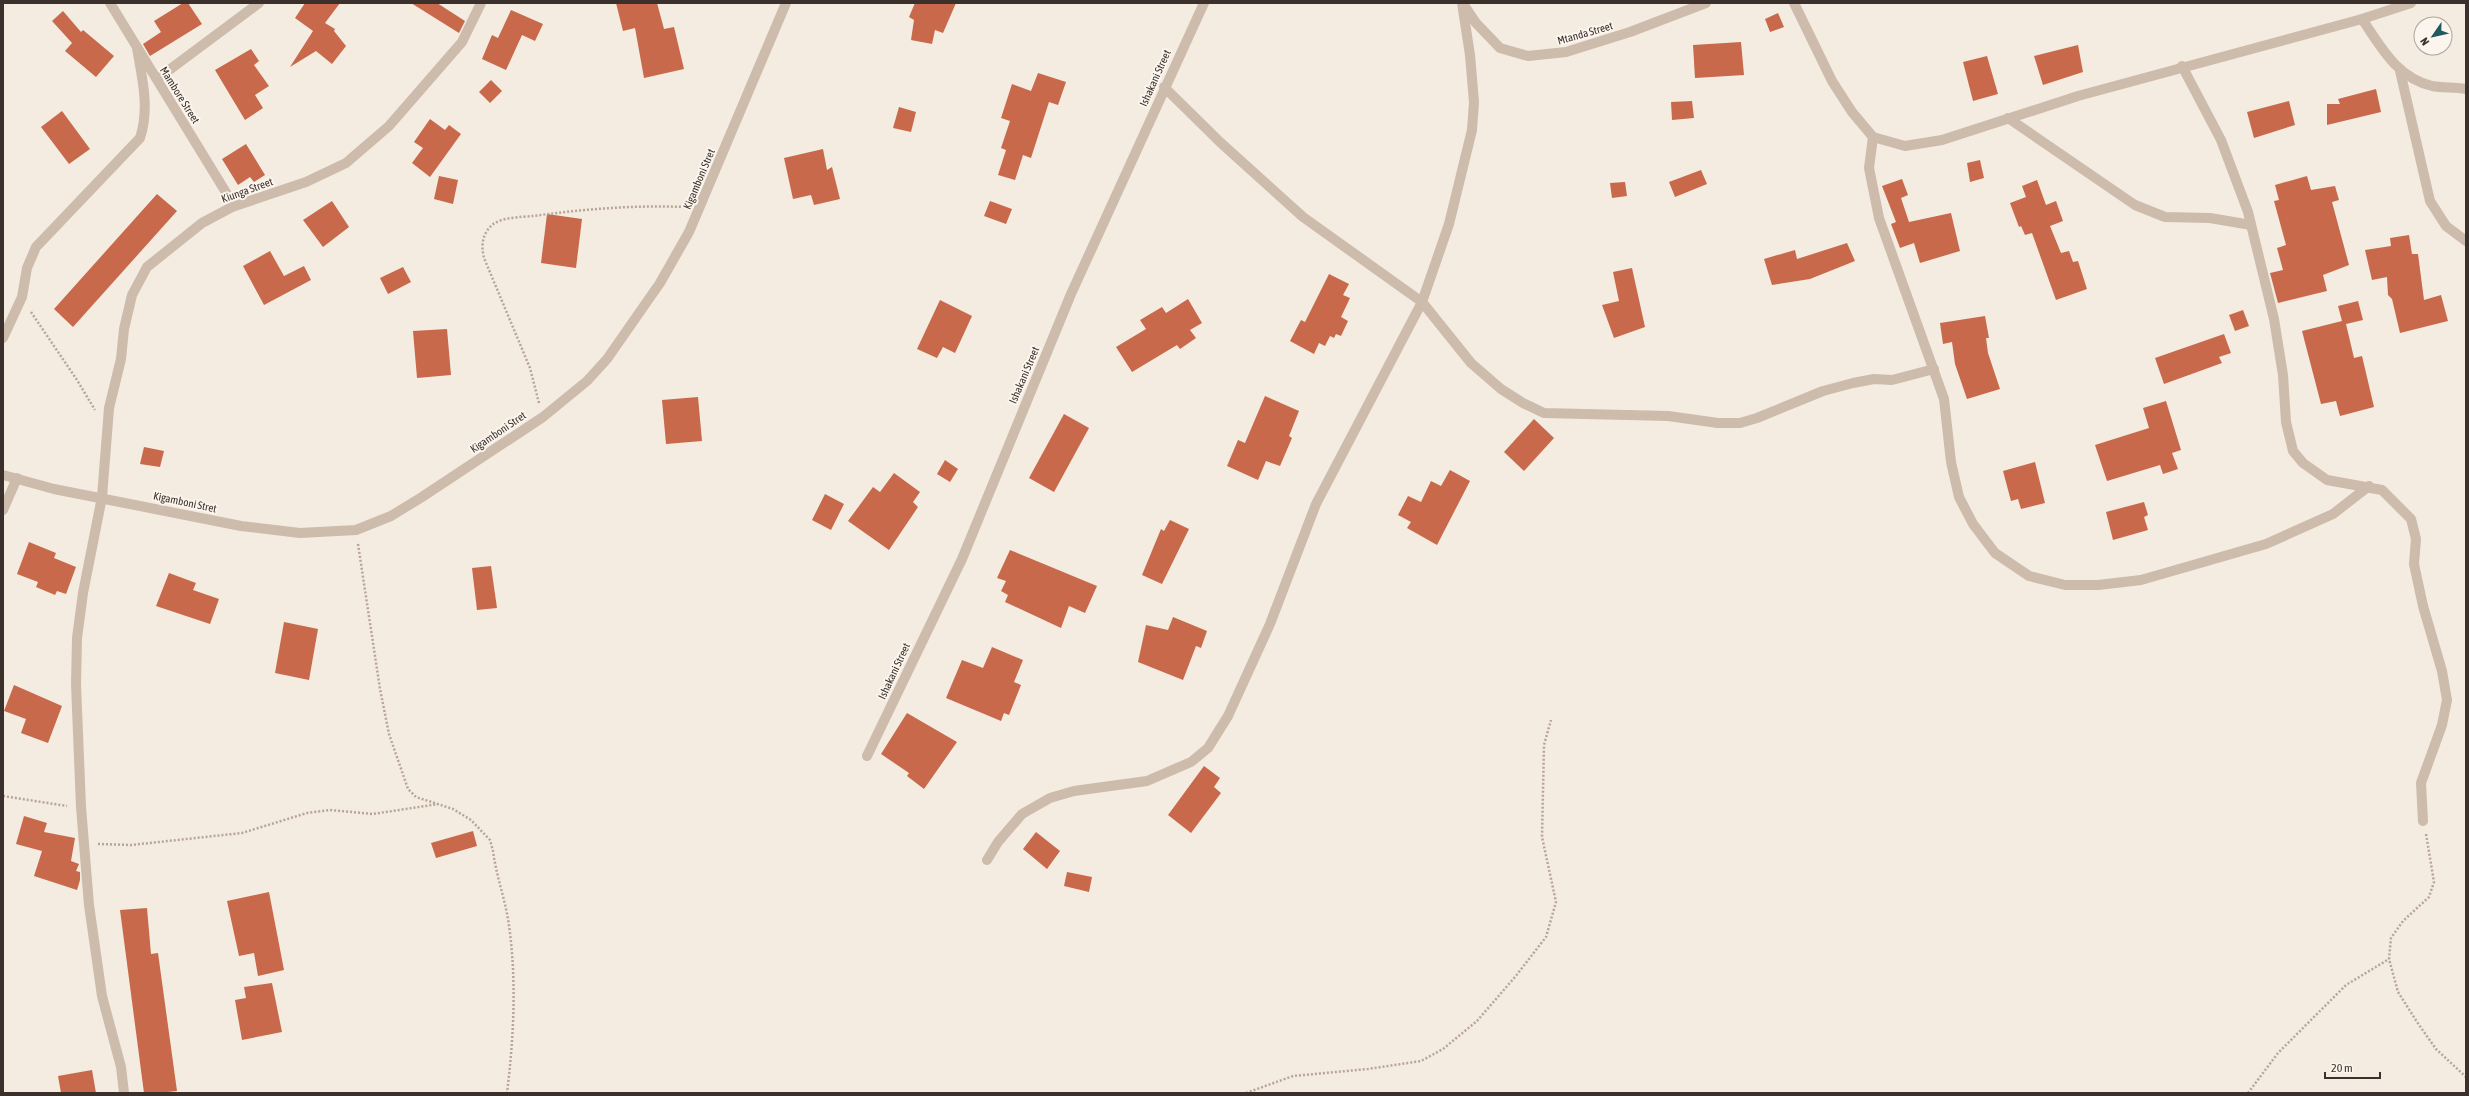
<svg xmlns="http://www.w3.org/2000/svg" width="2469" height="1096" font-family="'Asap Condensed',sans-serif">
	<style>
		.building { fill: #c8694b }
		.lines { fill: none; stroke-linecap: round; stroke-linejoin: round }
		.path { stroke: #b9a596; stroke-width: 2.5; stroke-dasharray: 2 2; stroke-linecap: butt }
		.minor { stroke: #cdbbac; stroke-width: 10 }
		.labels { text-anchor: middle; stroke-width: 4; stroke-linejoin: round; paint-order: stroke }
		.street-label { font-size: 11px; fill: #3b302b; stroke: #fbf5ee }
	</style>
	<rect width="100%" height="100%" fill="#f4ebe1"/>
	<g class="building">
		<path d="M183,3H188L202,24L150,56L143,44L161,32L154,21Z"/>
		<path d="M305,3H340L325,23L335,29L334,31L346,46L332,64L316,51L290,67L313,31L295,18Z"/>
		<path d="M411,3H437L465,21L459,33Z"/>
		<path d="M616,3H657L664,29L674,27L684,69L644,78L635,28L623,31Z"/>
		<path d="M915,3H956L943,33L935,30L932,44L911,40L914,20L909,17Z"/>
		<path d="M511,10L543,24L535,41L522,35L506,70L482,59L492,35L498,38Z"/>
		<path d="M63,11L81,32L83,30L114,56L96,77L65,51L72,43L52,21Z"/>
		<path d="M1778,13L1784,27L1770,32L1765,19Z"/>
		<path d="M1741,42L1744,75L1695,78L1693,45Z"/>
		<path d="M2078,45L2083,72L2043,85L2034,56Z"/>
		<path d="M251,49L259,61L254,65L269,86L255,95L263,108L245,120L215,70Z"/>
		<path d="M1987,56L1998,94L1973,101L1963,62Z"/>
		<path d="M1038,73L1066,82L1058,105L1049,102L1031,158L1023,155L1015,180L998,175L1006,150L1001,148L1010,121L1001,118L1012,84L1031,91Z"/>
		<path d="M491,80L502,91L490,103L479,92Z"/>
		<path d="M2376,89L2381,112L2327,125V104H2340L2338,99Z"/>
		<path d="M1692,101L1694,118L1672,120L1671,102Z"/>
		<path d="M2289,101L2295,125L2254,138L2247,112Z"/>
		<path d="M899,107L916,112L911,132L893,128Z"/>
		<path d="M62,111L90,149L69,164L41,127Z"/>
		<path d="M430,119L445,130L449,125L461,134L430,177L412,163L423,148L414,142Z"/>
		<path d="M246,144L265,175L254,182L250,177L238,185L222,159Z"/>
		<path d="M823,149L827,170L832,167L840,199L814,205L811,195L793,199L784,158Z"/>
		<path d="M1980,160L1984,178L1970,182L1967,163Z"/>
		<path d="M1701,170L1707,184L1675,197L1669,182Z"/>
		<path d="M439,176L458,180L453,204L434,199Z"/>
		<path d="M2307,176L2311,190L2335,186L2339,200L2332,202L2349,265L2323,275L2327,291L2278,303L2270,273L2283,270L2277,248L2286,245L2274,201L2279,200L2275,185Z"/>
		<path d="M1902,179L1908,195L1901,198L1909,222L1951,213L1960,251L1920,263L1914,243L1900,248L1891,224L1896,222L1882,186Z"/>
		<path d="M2037,180L2046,205L2056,201L2063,221L2050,226L2061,253L2069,251L2073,262L2078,261L2087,289L2056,300L2032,233L2025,235L2021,226L2019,227L2010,203L2026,197L2022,186Z"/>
		<path d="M1625,182L1627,196L1612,198L1610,183Z"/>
		<path d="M157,194L177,211L73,327L54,309Z"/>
		<path d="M332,201L349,227L323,247L303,220Z"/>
		<path d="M990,201L1012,209L1006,224L984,216Z"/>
		<path d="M547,214L582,219L576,268L541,263Z"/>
		<path d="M2409,235L2412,254H2418L2424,300L2441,295L2448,321L2400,333L2392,299L2388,295L2387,277L2372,280L2365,250L2391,246L2390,238Z"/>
		<path d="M1847,243L1855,261L1810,279L1772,285L1764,259L1795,250L1797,259Z"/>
		<path d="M270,251L284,276L304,266L311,280L264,305L243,266Z"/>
		<path d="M403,267L411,282L388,294L380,278Z"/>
		<path d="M1632,268L1645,327L1614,338L1602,305L1619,301L1613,272Z"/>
		<path d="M1329,274L1349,284L1343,295L1350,298L1341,317L1348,321L1341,336L1336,334L1334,338L1330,336L1325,346L1319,343L1314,354L1290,341L1301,320L1305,322Z"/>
		<path d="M1188,299L1202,323L1190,330L1196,338L1180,349L1177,345L1132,372L1116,347L1146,329L1140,320L1162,307L1166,313Z"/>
		<path d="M940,300L972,316L955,353L943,347L937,358L917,349Z"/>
		<path d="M2358,301L2363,320L2346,324L2354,358L2362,356L2374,407L2340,416L2336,401L2321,404L2302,331L2342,321L2338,306Z"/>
		<path d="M2243,310L2249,326L2235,331L2229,315Z"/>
		<path d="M1985,316L1989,338H1986L1988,353L2000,389L1967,399L1955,364L1952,342L1943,344L1940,323Z"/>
		<path d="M447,329L451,375L417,378L413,331Z"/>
		<path d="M2224,334L2231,353L2219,357L2222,363L2164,384L2155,358Z"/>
		<path d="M1265,396L1299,411L1289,436L1292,438L1280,466L1266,461L1258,480L1227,466L1238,440L1245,443Z"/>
		<path d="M698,397L702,441L666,444L662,400Z"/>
		<path d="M2166,401L2181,450L2172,453L2178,469L2163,474L2160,465L2107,481L2095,445L2149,428L2143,408Z"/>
		<path d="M1064,414L1089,428L1054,492L1029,478Z"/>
		<path d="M1534,419L1554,438L1524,471L1504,452Z"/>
		<path d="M144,447L164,451L160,467L140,464Z"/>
		<path d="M945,460L958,469L950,482L937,474Z"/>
		<path d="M2035,462L2045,503L2021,509L2018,499L2011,501L2003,471Z"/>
		<path d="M1450,470L1470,481L1437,545L1407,528L1411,522L1398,515L1408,496L1421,502L1431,481L1441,486Z"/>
		<path d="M894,473L920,492L913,502L918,507L889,550L848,521L873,487L880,492Z"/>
		<path d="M825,494L844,504L831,530L812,520Z"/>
		<path d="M2144,502L2148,515L2144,517L2148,530L2113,540L2106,512Z"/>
		<path d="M1170,520L1189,529L1162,584L1142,575L1161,529L1164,531Z"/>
		<path d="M29,542L56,553L54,558L76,567L66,594L57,591L55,595L36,587L38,582L17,574Z"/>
		<path d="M1010,550L1097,586L1085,613L1069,606L1061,628L1005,602L1008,595L1001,591L1006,581L997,578Z"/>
		<path d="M491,566L497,608L477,610L472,568Z"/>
		<path d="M169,573L196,583L193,590L219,599L210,624L156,606Z"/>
		<path d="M1173,617L1207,631L1201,648L1196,646L1183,680L1138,662L1146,625L1168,630Z"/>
		<path d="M284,622L318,629L309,680L275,673Z"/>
		<path d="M992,647L1023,660L1014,682L1021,685L1009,715L1004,713L1001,721L946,698L962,660L983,668Z"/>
		<path d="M14,685L62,706L48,743L21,733L26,719L4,711Z"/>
		<path d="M907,713L957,742L924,789L907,776L909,773L881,754Z"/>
		<path d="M1204,766L1220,778L1214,787L1221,793L1191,833L1168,815Z"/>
		<path d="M24,816L47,823L44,832L75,838L71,861L79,864L76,871L80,872V880L77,890L34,876L42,851L16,844Z"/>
		<path d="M473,831L477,846L436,858L431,843Z"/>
		<path d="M1036,832L1060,851L1047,869L1023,849Z"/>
		<path d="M1067,872L1092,877L1089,892L1064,886Z"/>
		<path d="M269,892L284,970L258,976L254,953L239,956L227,901Z"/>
		<path d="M147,908L151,954L158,953L177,1091L158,1093H144L120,910Z"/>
		<path d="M272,983L282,1032L242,1040L235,1000L246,998L244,987Z"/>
		<path d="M92,1070L96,1093H61L58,1076Z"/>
	</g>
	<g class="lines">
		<g class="path">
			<path d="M31,312L77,380L95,410"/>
			<path d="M539,403L530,368L484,258C481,246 482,234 492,225C502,217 521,217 533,216C584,209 634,205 685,207"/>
			<path d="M358,544L380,689L389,734L408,789L416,797L453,809L471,820L490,840L493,851C496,874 504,896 508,919C517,976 514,1036 507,1093"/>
			<path d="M3,796L67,806"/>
			<path d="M2426,834L2434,882L2429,897L2403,921L2391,938L2389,959L2398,992L2419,1025L2436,1049L2466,1077"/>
			<path d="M98,844L131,845L242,833L307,813L330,810L373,814L438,804"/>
			<path d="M1246,1093L1293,1076L1368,1069L1421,1061L1443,1049L1477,1021L1515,977L1546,937L1556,902L1542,837L1544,745L1551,720"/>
			<path d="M2248,1093L2278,1053L2346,985L2389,959"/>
		</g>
		<g class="minor">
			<path d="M110,3L230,199"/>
			<path d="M1794,3L1832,81L1852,112L1873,137L1905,146L1942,140L2078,96L2362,19L2411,3"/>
			<path d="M1464,5L1476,23L1500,48L1528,56L1566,52L1630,32L1706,3"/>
			<path d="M2362,19C2381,47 2397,78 2432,86C2443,88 2455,87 2466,89"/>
			<path d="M2182,66L2221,140L2248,212L2274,319L2283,375L2286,422L2293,451L2303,463L2327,480L2382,490L2411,519L2416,539L2414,564L2423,606L2442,671L2447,700L2442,725L2421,783L2423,821"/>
			<path d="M2400,71L2430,201L2446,226L2466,241"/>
			<path d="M157,79L259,3"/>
			<path d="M1164,87L1221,143L1303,217L1422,302L1471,363L1501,389L1523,403L1544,413L1668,416L1718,423H1740L1757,418L1823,391L1853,383L1874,379L1892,380L1934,369"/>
			<path d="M2008,118L2135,205L2165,217L2210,218L2251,225"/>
			<path d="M1873,137L1869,168L1879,218L1944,399L1951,462L1959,497L1973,524L1995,553L2029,576L2065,585H2098L2141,580L2266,544L2333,514L2369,486"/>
			<path d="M3,338L22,297L27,268L36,247L140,138C150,108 142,78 137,48"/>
			<path d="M3,475L54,489L241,526L300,533L356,530L391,516L422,497L543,417L587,381L607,359L660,283L689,232L786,3"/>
			<path d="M3,510L17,478"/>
			<path d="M867,756L962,559L1071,294L1204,3"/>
			<path d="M987,860L998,842L1022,814L1050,798L1074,791L1147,781L1191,762L1208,748L1228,716L1270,624L1316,504L1422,302L1449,224L1472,130L1474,102L1470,55L1462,3"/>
			<path d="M124,1093L121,1067L102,996L89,905L81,807L76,684L77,638L83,593L102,497L109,408L121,359L124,329L132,295L147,267L202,223L232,207L306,182L346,163L389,126L462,42L481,3"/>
		</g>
	</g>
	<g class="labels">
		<g class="street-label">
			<text transform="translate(1585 33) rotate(-16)" y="4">Mtanda Street</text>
			<text transform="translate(1155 78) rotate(-66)" y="4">Ishakani Street</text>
			<text transform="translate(180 95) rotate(58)" y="4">Mambore Street</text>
			<text transform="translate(699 179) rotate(-67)" y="4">Kigamboni Stret</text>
			<text transform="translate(247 190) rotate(-20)" y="4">Kiunga Street</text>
			<text transform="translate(1024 375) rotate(-67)" y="4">Ishakani Street</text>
			<text transform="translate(498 432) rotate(-34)" y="4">Kigamboni Stret</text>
			<text transform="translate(185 502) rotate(12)" y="4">Kigamboni Stret</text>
			<text transform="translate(894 671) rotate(-65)" y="4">Ishakani Street</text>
		</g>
	</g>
	<rect width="2469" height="1096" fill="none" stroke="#3b302b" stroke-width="8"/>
	<g transform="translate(2433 36) rotate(236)"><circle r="19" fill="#fbf5ee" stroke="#aea6a0"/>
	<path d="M0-3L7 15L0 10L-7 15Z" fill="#1f5a5e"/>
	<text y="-6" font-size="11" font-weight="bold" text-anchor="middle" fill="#3b302b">N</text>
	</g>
	<path d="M2325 1072v6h55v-6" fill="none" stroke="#3b302b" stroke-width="2"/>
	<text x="2331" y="1072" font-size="12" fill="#3b302b" stroke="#fbf5ee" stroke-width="3" paint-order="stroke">20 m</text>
</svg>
